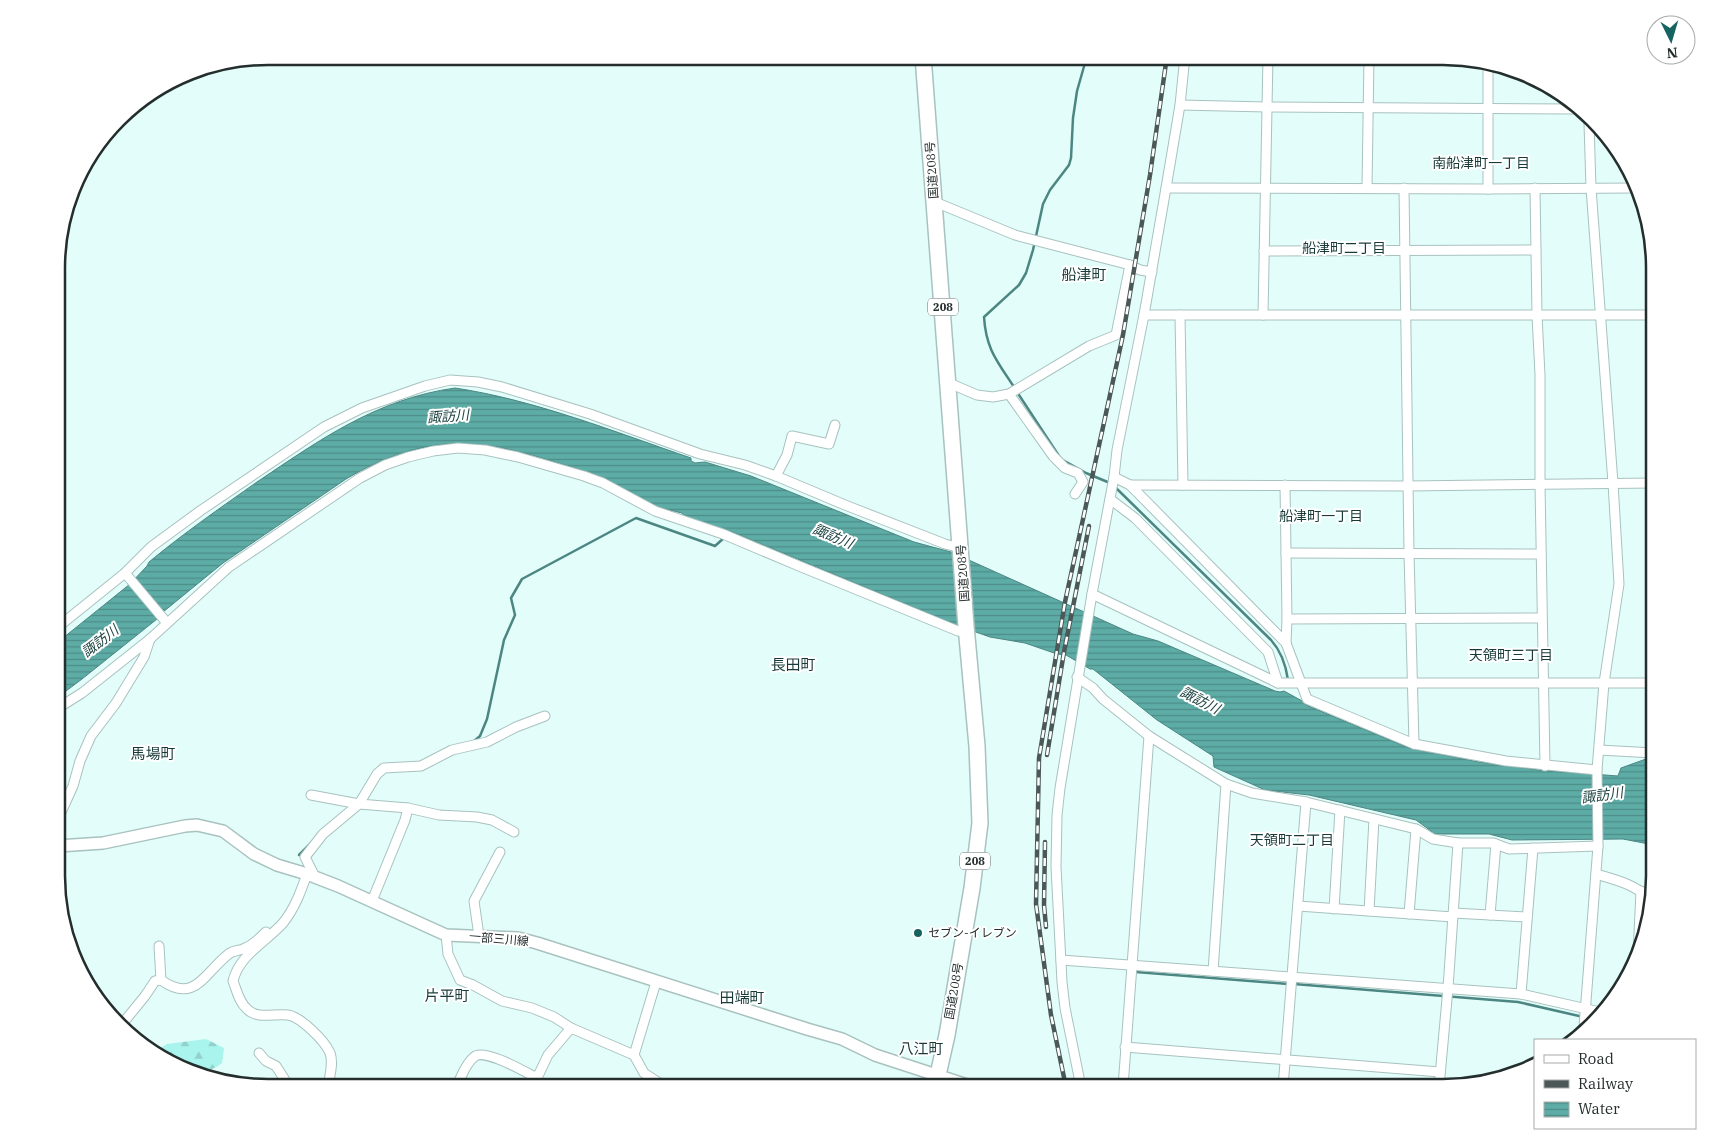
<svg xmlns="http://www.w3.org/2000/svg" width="1711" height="1144" font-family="'IBM Plex Serif','Noto Sans JP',serif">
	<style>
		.forest { fill: url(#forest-firs) }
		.water { fill: url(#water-rules); stroke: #4c8682 }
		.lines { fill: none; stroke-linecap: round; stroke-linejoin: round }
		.stream { stroke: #4c8682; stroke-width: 2.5 }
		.street-casing { stroke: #a8c2bf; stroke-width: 11 }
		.secondary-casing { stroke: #a8c2bf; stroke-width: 14 }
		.highway-casing { stroke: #a8c2bf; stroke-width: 18 }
		.street { stroke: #fff; stroke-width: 9 }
		.secondary { stroke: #fff; stroke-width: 11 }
		.highway { stroke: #fff; stroke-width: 15 }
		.rail-casing { stroke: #4b5857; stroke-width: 4.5 }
		.rail { stroke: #fff; stroke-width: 2.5; stroke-dasharray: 8; stroke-linecap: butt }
		.poi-dot { fill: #16645f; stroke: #fff; stroke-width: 2 }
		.labels { text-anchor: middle; stroke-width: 4; stroke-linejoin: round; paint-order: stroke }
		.shield { fill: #fff; stroke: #666d6c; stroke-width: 1 }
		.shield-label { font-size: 11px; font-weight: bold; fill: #242e2d }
		.street-label { font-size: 12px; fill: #242e2d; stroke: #fff }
		.poi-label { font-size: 12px; fill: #242e2d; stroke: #fff; text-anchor: start }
		.neighbourhood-label { font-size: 14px; fill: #183a38; stroke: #fff }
		.water-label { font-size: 14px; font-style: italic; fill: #1c4340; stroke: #fff }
		.quarter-label { font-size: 15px; fill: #183a38; stroke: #fff }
		.rim { fill: none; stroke: #242e2d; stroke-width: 2.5 }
	</style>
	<defs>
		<pattern id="forest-firs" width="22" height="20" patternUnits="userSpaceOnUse" patternTransform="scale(1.25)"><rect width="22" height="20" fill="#a9f4ed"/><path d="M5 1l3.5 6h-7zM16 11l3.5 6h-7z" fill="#91d2cc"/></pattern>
		<pattern id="water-rules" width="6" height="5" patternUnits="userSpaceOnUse" patternTransform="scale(1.25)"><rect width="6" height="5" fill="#5daca6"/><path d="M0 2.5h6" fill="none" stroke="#4d8c88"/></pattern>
	</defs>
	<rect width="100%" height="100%" fill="#e2fdfa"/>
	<path class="forest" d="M206,1039L224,1048L222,1063C196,1083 177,1065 152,1053L167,1044Z"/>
	<path class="water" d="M455,388C535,400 615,432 691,458V461L695,463L705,462L751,476L914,542L951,552L1133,634L1158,641L1275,691L1280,692L1284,691L1304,702L1306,705L1409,748L1479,762L1539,770L1618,776L1621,768L1646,759L1654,763V845L1623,839L1512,840L1489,834H1435L1416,820L1309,795L1265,790L1214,767L1213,756L1157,720L1093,669H1090L1066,655L1057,654L1025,643L990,637L956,625L730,531L727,532L726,530L686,519L682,513C664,509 644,504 629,494C622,490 616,485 610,481C591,472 571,467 552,461C525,453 497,445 470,444C426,441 383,457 346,479L223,563L163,612L157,619L82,679L58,697V642L130,584L147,566L149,562C184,533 220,508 257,482C321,439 377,399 455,388Z"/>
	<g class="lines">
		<g class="stream">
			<path d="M1014,387C997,361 986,349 984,317L1019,285L1026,273L1033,250L1043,204L1050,190L1069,165L1071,158L1073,118L1077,91L1087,56"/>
			<path d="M1017,392L1061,459L1086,473L1110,483"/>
			<path d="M1114,486L1271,640C1281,651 1286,666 1288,680"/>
			<path d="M473,742L480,736L487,719L504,640L515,615L511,598L522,579L636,518L715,546L725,537"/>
			<path d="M299,855L312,842"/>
			<path d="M1136,972L1288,984"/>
			<path d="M1294,984L1518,1002L1592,1019"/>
		</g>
		<defs>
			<g id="street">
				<path d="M1180,105L1267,107L1577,109"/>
				<path d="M1166,188L1488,189L1634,188"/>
				<path d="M1367,188L1369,56"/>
				<path d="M1404,188L1409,553L1414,744"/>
				<path d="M1535,188L1537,315L1540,375V484L1545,766"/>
				<path d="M1488,189V64"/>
				<path d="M935,202L1015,235L1130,265L1116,335L1089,346L1009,394L993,397L977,395L949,383"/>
				<path d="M1264,251L1536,250"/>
				<path d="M1130,265L1140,270L1152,272"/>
				<path d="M1144,315H1654"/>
				<path d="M1180,315L1183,485"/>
				<path d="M1263,315L1268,56"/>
				<path d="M1009,394L1053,456L1065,468L1078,473L1083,482L1075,494"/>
				<path d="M776,476L787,455L792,436L829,444L835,425"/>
				<path d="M1114,477L1130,485L1286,643L1307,699L1414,744L1506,761L1597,770"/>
				<path d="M1130,485L1408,486L1654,483"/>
				<path d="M1285,485L1287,619L1286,643"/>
				<path d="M1110,499L1135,518L1268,652L1278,683"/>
				<path d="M1286,553L1541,554"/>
				<path d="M125,573L167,623"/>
				<path d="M1092,594L1278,683H1654"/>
				<path d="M1287,619L1541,618"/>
				<path d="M58,627L125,573L151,547L200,511L324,427L362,408L425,386L450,380L478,382L502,387L590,414L700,454L745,465L776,476L845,505L945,544L961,548"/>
				<path d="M1077,677L1093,688L1103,699L1149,736L1226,784L1252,793L1306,802L1416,829L1433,839L1458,843H1493L1509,849L1598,846"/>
				<path d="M58,708L82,693L150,639L229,567L360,478L385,465L408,457L433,451L458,448L485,450L518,457L584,476L603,483L655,511L723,534L799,566L958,631L967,632"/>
				<path d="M1599,750L1654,753"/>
				<path d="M311,795L359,804L408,808L439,815L477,817L492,820L514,832"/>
				<path d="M58,819L73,786L80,761L91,736L116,703L144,657L150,639"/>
				<path d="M307,874C301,891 295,908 283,923C266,942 239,955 233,981C237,991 239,1002 247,1009C258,1020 274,1013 288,1015C301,1017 325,1041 330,1053C334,1064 329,1077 328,1088"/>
				<path d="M1596,874C1620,881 1633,884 1652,900"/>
				<path d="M315,877L305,857L323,834L359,804L377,774L384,768L421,766L452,750L487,742L516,727L545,716"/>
				<path d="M372,901L405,820L408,808"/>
				<path d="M1298,906L1453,917"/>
				<path d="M1334,909L1340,810"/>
				<path d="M1369,911L1374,819"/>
				<path d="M1453,913L1527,917"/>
				<path d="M1409,914L1416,829"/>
				<path d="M1490,915L1496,844"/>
				<path d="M446,935L448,954L460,980L473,985L502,1001L532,1008L554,1017L571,1028L634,1055L644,1073L667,1088"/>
				<path d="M479,936L474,901L500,852"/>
				<path d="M159,946L161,980C196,1005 205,971 230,953C235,950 240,951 245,948C253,945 260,938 266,932"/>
				<path d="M1638,955L1641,891"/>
				<path d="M1061,960L1521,994L1600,1012"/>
				<path d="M1213,971L1226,784"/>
				<path d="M1521,994L1533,848"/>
				<path d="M123,1023L145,996L155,981L161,980"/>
				<path d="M1584,1027L1598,846L1597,770L1604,683L1619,584L1613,483L1591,188L1589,123"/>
				<path d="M1125,1047L1440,1072"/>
				<path d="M259,1053L266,1061L276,1066L290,1088"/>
				<path d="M634,1055L656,982"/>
				<path d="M1081,1087L1065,1008L1062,982L1056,867L1057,815L1060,788L1092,594L1114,477L1117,450L1144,315L1166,188L1180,105L1185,56"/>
				<path d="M1123,1087L1149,736"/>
				<path d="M1283,1087L1306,802"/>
				<path d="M1439,1087L1448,988L1458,843"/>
				<path d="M455,1088C462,1078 464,1065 474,1057C483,1048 522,1070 533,1076H538L548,1055L571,1028"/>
			</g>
			<path id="secondary" d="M58,846L103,843L185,826L197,825L223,831L254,854L277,865L307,874L338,886L446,935L518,938L537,943L807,1029L842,1039L875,1055L973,1087"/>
			<path id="highway" d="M923,56L966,626L977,746L980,823L972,888L947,1035L935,1088"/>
		</defs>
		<use href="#street" class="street-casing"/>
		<use href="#secondary" class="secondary-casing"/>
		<use href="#highway" class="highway-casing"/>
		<use href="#street" class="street"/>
		<use href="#secondary" class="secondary"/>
		<use href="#highway" class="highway"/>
		<defs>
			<g id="rail">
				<path d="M1047,755L1064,652L1089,526"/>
				<path d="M1045,842L1044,905L1046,927"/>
				<path d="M1066,1087L1051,1015L1036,904L1039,758L1065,602L1123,335L1150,175L1167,56"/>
			</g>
		</defs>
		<use href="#rail" class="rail-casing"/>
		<use href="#rail" class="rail"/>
	</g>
	<circle class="poi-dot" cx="918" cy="933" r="5"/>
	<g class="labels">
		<g class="shield">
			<rect x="928" y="298.5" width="30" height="17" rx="4"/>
			<rect x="960" y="852.5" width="30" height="17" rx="4"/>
		</g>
		<g class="shield-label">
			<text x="943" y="311">208</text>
			<text x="975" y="865">208</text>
		</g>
		<g class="street-label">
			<text transform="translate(932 170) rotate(-94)" y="4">国道208号</text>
			<text transform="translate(963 573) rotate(-94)" y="4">国道208号</text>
			<text transform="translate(499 939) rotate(5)" y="4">一部三川線</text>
			<text transform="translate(954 991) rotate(-80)" y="4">国道208号</text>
		</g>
		<g class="poi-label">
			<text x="928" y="937">セブン-イレブン</text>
		</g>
		<g class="neighbourhood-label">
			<text x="1481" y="168">南船津町一丁目</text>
			<text x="1344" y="253">船津町二丁目</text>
			<text x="1321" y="521">船津町一丁目</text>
			<text x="1511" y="660">天領町三丁目</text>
			<text x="1292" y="845">天領町二丁目</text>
		</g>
		<g class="water-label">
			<text transform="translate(448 416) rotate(-4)" y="5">諏訪川</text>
			<text transform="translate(833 536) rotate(23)" y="5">諏訪川</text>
			<text transform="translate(100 641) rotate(-38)" y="5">諏訪川</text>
			<text transform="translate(1200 700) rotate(27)" y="5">諏訪川</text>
			<text transform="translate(1602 795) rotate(-8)" y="5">諏訪川</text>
		</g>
		<g class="quarter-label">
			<text x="1084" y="280">船津町</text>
			<text x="793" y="670">長田町</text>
			<text x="153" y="759">馬場町</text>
			<text x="447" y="1001">片平町</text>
			<text x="742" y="1003">田端町</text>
			<text x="921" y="1054">八江町</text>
		</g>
	</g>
	<path d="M0 0H1711V1144H0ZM268 65H1443A203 203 0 0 1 1646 268V876A203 203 0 0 1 1443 1079H268A203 203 0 0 1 65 876V268A203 203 0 0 1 268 65Z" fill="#fff" fill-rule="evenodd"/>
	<path class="rim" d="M268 65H1443A203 203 0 0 1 1646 268V876A203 203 0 0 1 1443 1079H268A203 203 0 0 1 65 876V268A203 203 0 0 1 268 65Z"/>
	<rect x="1534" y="1039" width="162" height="90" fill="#ffffff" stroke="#a7abab"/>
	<rect x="1544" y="1055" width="25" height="8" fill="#ffffff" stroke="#a7abab"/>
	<text x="1578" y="1064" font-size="15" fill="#242e2d">Road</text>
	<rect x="1544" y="1080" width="25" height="8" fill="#4b5857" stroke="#a7abab"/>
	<text x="1578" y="1089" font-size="15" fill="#242e2d">Railway</text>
	<rect x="1544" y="1102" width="25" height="15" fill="url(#water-rules)" stroke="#a7abab"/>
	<text x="1578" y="1114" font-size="15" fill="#242e2d">Water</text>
	<g transform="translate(1671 40) rotate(175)"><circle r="24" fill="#ffffff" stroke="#a7abab"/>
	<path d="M0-4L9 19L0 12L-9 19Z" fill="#16645f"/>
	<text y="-8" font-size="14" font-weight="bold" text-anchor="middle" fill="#242e2d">N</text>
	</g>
</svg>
